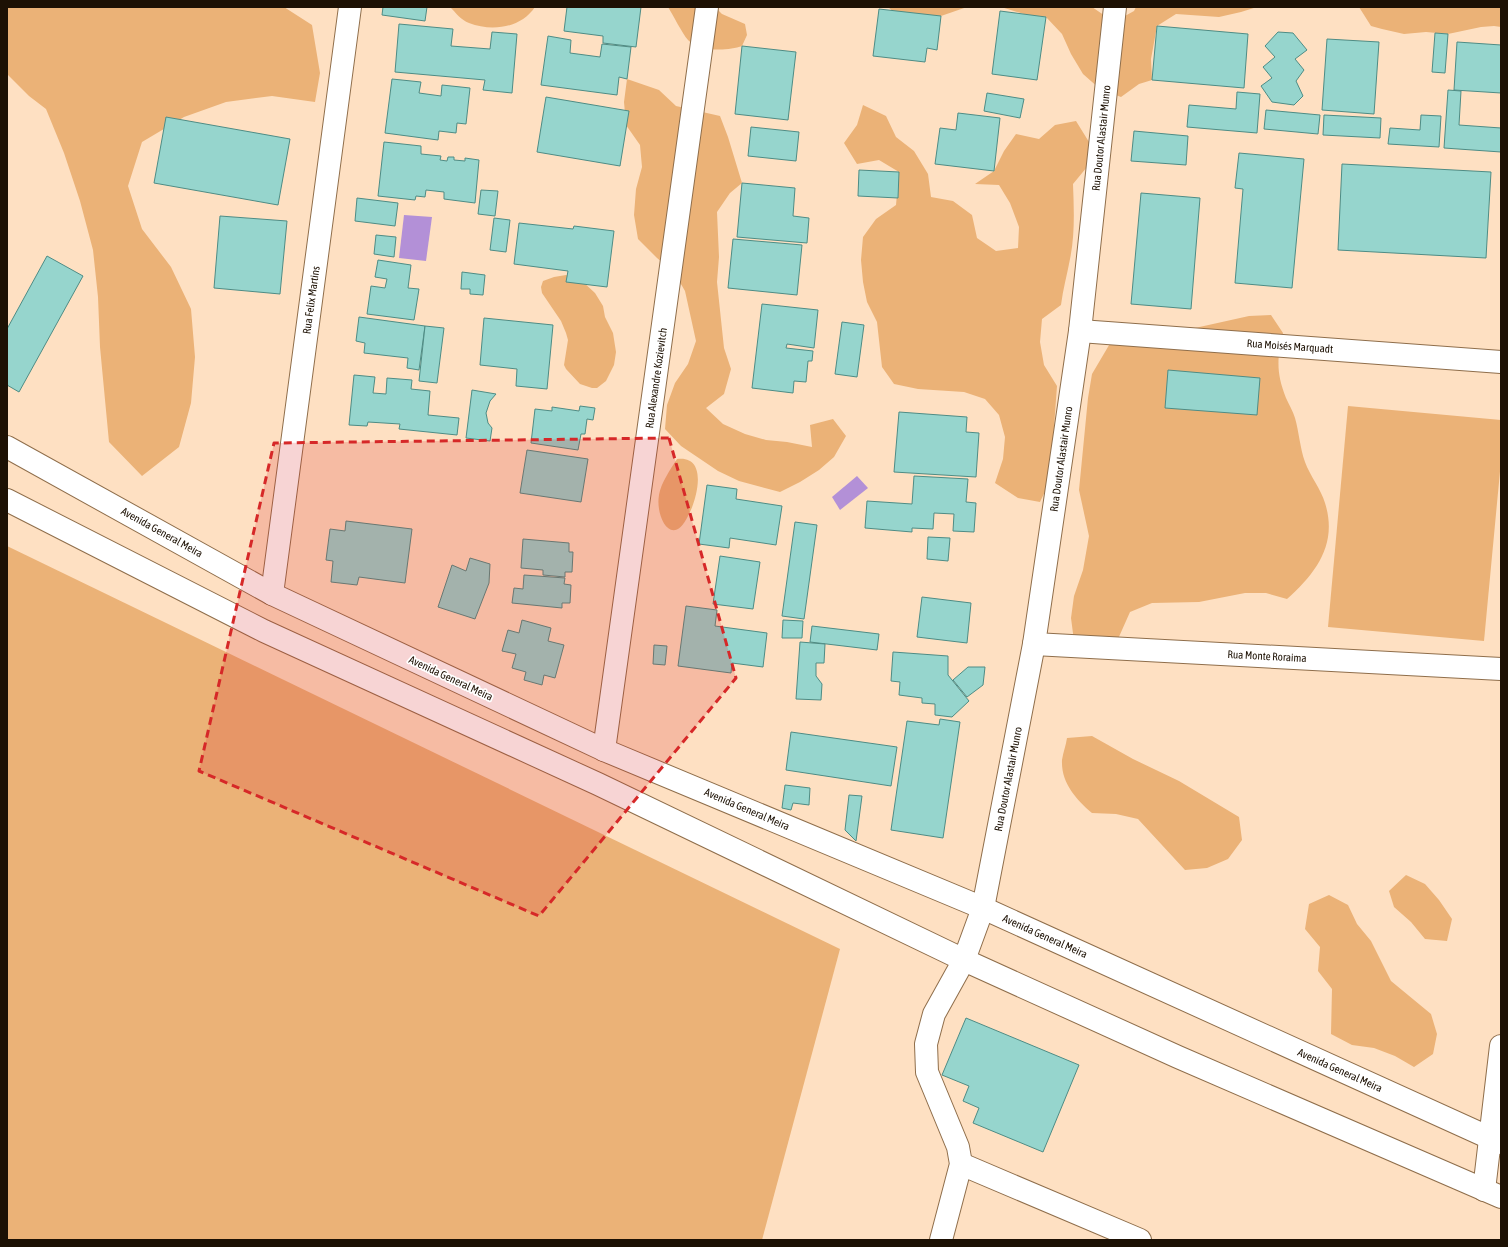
<svg xmlns="http://www.w3.org/2000/svg" width="1508" height="1247" font-family="'Asap Condensed',sans-serif">
	<style>
		.green { fill: #ebb277 }
		.water { fill: #b390d7 }
		.building { fill: #96d5cd; stroke: #4e8c85 }
		.lines { fill: none; stroke-linecap: round; stroke-linejoin: round }
		.street-casing { stroke: #8f6e4b; stroke-width: 24 }
		.secondary-casing { stroke: #8f6e4b; stroke-width: 24 }
		.street { stroke: #fff; stroke-width: 22 }
		.secondary { stroke: #fff; stroke-width: 22 }
		.marked { fill: #d62828; fill-opacity: 0.2; stroke: #d62828; stroke-width: 3; stroke-dasharray: 8 5; stroke-linejoin: round }
		.labels { text-anchor: middle; stroke-width: 3.5; stroke-linejoin: round; paint-order: stroke }
		.street-label { font-size: 11px; fill: #1d1104; stroke: #fff }
	</style>
	<rect width="100%" height="100%" fill="#fee0c2"/>
	<g class="green">
		<path d="M7,7H284L312,25L320,73L315,102L272,96L226,102L184,117L142,142L128,186L142,229L171,267L191,309L195,357L191,403L179,447L142,476L109,442L100,347L98,297L93,250L80,201L64,153L46,109L29,96L7,74Z"/>
		<path d="M450,7H535C521,28 492,32 469,23C461,20 456,13 450,7Z"/>
		<path d="M668,7H715L722,14L745,24L747,35L742,46C728,51 700,52 688,40C682,33 673,15 668,7Z"/>
		<path d="M888,7H967L941,16L917,17L895,13Z"/>
		<path d="M1001,7H1092L1114,22L1134,11L1136,7H1257L1241,12L1219,17L1176,14L1157,26L1151,59L1152,80L1139,84L1121,97L1100,89L1083,74L1071,54L1062,34L1046,17L1027,15Z"/>
		<path d="M1359,7H1501V27L1494,26L1481,27L1448,34L1426,32L1404,34L1382,29L1371,26Z"/>
		<path d="M627,79L659,90L676,106L720,116L728,137L742,183L730,193L717,212L719,257L717,282L724,348L731,369L724,394L706,408L723,424L745,434L766,440L787,442L812,447L810,425L833,419L846,436L834,457L819,470L800,482L780,492L739,481L718,471L681,446L665,429L667,405L675,383L688,364L696,341L685,291L674,272L657,258L638,239L634,215L636,189L642,167L640,145L626,125L624,102Z"/>
		<path d="M863,105L886,116L896,137L914,151L928,174L931,197L953,201L972,215L977,238L996,251L1018,248L1019,227L1010,203L999,185L975,184L994,171L1004,151L1016,134L1039,139L1055,125L1076,121L1089,142L1087,167L1073,184C1074,209 1075,235 1070,259C1067,275 1063,289 1061,305L1042,319L1040,342L1044,365L1057,386L1050,481L1040,502L1018,498L995,483L1003,459L1005,437L999,415L985,399L964,392L918,389L894,384L882,367L877,322L867,302L863,282L861,260L863,237L876,219L896,205L899,172L879,160L857,164L844,143L857,125Z"/>
		<path d="M566,275L582,281L595,293L603,306L605,317L613,333L616,352L614,365L606,381L597,388H592L580,384L566,369L564,365L568,340L566,333L561,321L542,293L541,287L543,281L554,277Z"/>
		<path d="M1271,315L1283,333C1277,359 1276,372 1286,398C1289,405 1293,411 1295,418C1299,432 1300,448 1305,462C1310,476 1321,489 1325,503C1338,544 1316,573 1287,599L1266,593H1245L1199,602L1152,603L1130,612L1118,639L1074,641L1071,618L1074,596L1083,570L1089,536L1079,490L1088,398L1092,374L1115,335L1177,332L1249,316Z"/>
		<path d="M1348,406L1501,420V461L1484,641L1328,627Z"/>
		<path d="M677,459C709,455 697,500 688,516C672,549 655,517 659,495C661,483 670,470 677,459Z"/>
		<path d="M7,546L840,949L762,1240H7Z"/>
		<path d="M1092,736L1133,759L1179,781L1239,817L1242,840L1228,859L1207,868L1185,870L1138,819L1116,814L1092,813C1076,799 1061,783 1062,760C1063,753 1066,745 1067,738Z"/>
		<path d="M1406,875L1425,884L1439,900L1452,919L1447,941L1425,939L1411,922L1394,907L1389,891Z"/>
		<path d="M1329,895L1348,905L1357,924L1371,941L1391,981L1431,1014L1437,1034L1433,1054L1414,1067L1395,1056L1374,1048L1352,1045L1331,1034L1332,989L1318,971L1320,947L1305,929L1309,904Z"/>
	</g>
	<g class="water">
		<path d="M404,215L432,217L426,261L399,258Z"/>
		<path d="M857,476L868,488L840,510L832,497Z"/>
	</g>
	<g class="building">
		<path d="M383,7H427L425,21L382,15Z"/>
		<path d="M567,7H641L636,47L603,43V36L564,31Z"/>
		<path d="M879,9L941,16L937,50L927,48L925,62L873,56Z"/>
		<path d="M1000,11L1046,17L1037,80L992,74Z"/>
		<path d="M399,24L453,29L451,46L490,49L492,32L517,34L512,93L483,90L485,80L395,72Z"/>
		<path d="M1157,26L1248,34L1244,88L1152,80Z"/>
		<path d="M1278,32L1293,33L1307,50L1295,59L1304,70L1296,81L1303,96L1294,105L1272,102L1261,86L1272,78L1263,67L1275,57L1265,46Z"/>
		<path d="M1435,33L1448,34L1445,73L1432,72Z"/>
		<path d="M548,36L571,40L570,53L600,57L602,44L631,47L627,79L619,77L617,95L541,85Z"/>
		<path d="M1327,39L1379,42L1374,114L1322,110Z"/>
		<path d="M1457,42L1501,45V93L1454,90Z"/>
		<path d="M742,46L796,52L788,120L735,114Z"/>
		<path d="M392,79L421,82L419,93L441,96L442,85L470,88L466,124L457,123L456,133L439,131L438,140L385,133Z"/>
		<path d="M1448,90L1461,91L1459,125L1501,128V152L1444,148Z"/>
		<path d="M1237,92L1260,94L1257,133L1187,127L1189,105L1236,109Z"/>
		<path d="M987,93L1024,99L1020,118L984,111Z"/>
		<path d="M546,97L629,111L620,166L537,152Z"/>
		<path d="M1266,110L1320,115L1318,134L1264,129Z"/>
		<path d="M958,113L1000,118L994,171L935,164L940,128L956,130Z"/>
		<path d="M1324,115L1381,118L1380,138L1323,135Z"/>
		<path d="M1421,115L1441,116L1439,147L1388,144L1390,128L1420,130Z"/>
		<path d="M166,117L290,139L278,205L154,183Z"/>
		<path d="M751,127L799,132L796,161L748,156Z"/>
		<path d="M1134,131L1188,136L1186,165L1131,161Z"/>
		<path d="M384,142L421,146V154L441,156L440,160L447,161L448,157H454V160L465,161V158L479,160L475,203L444,199V192L426,190L425,197L416,196L415,200L378,196Z"/>
		<path d="M1239,153L1304,159L1292,288L1235,283L1243,189L1235,188Z"/>
		<path d="M1342,164L1491,172L1486,258L1338,250Z"/>
		<path d="M859,170L899,172L898,198L858,196Z"/>
		<path d="M742,183L795,188L793,216L809,218L807,243L737,237Z"/>
		<path d="M481,190L498,191L495,216L478,214Z"/>
		<path d="M1141,193L1200,198L1191,309L1131,304Z"/>
		<path d="M357,198L398,203L395,226L355,221Z"/>
		<path d="M220,216L287,221L280,294L214,288Z"/>
		<path d="M494,218L510,220L506,252L490,250Z"/>
		<path d="M519,223L573,229L574,226L614,231L607,287L566,282L568,271L514,264Z"/>
		<path d="M376,235L396,237L394,257L374,254Z"/>
		<path d="M733,239L802,245L797,295L728,288Z"/>
		<path d="M47,256L83,276L19,392L7,385V329Z"/>
		<path d="M378,260L411,265L408,288L419,289L414,320L367,314L371,286L385,288L387,279L375,277Z"/>
		<path d="M462,272L485,275L483,295L470,294V289H461Z"/>
		<path d="M762,304L818,310L814,348L787,344L786,348L813,351L812,361H808L806,382L794,381L793,393L752,388Z"/>
		<path d="M359,317L425,326L419,370L407,368L408,358L364,353L365,343L356,341Z"/>
		<path d="M484,318L553,325L547,389L516,386L517,369L480,365Z"/>
		<path d="M842,322L864,325L857,377L835,374Z"/>
		<path d="M425,326L444,328L437,383L419,381Z"/>
		<path d="M1168,370L1260,378L1257,415L1165,408Z"/>
		<path d="M354,375L375,377L373,393L386,394L387,378L412,380L411,389L430,391L428,415L459,418L457,435L399,429L400,424L368,422L367,426L349,425Z"/>
		<path d="M472,390L496,394L490,401L486,413L488,423L492,428L490,441L466,438Z"/>
		<path d="M580,406L595,408L593,420L587,419L585,434H581L578,450L531,443L535,409L552,411V407L579,411Z"/>
		<path d="M899,412L967,417L966,432L979,433L976,477L894,472Z"/>
		<path d="M527,450L588,459L581,502L520,493Z"/>
		<path d="M914,476L968,479L966,502L976,503L974,532L953,531L954,514L934,513L933,529L912,528V532L865,528L867,501L912,504Z"/>
		<path d="M707,485L737,489L736,499L782,506L776,545L730,538L729,548L699,544Z"/>
		<path d="M346,521L412,529L405,583L359,577L357,585L331,582L333,561L326,560L330,529L345,531Z"/>
		<path d="M795,522L817,525L804,619L782,616Z"/>
		<path d="M928,537L950,538L948,561L927,559Z"/>
		<path d="M523,539L569,543V552H573L572,572H565V577L543,575V570L521,568Z"/>
		<path d="M720,556L760,562L753,609L713,604Z"/>
		<path d="M470,558L490,564L489,583L475,619L438,607L452,565L466,571Z"/>
		<path d="M524,575L565,578L564,584L571,585L570,603H562V608L512,603L514,588L523,589Z"/>
		<path d="M922,597L971,603L967,643L917,637Z"/>
		<path d="M686,606L717,610L715,626L767,633L763,667L732,663L731,673L678,666Z"/>
		<path d="M522,620L551,628L548,641L564,645L555,678L544,675L542,685L524,680L526,672L512,668L516,654L502,651L508,630L519,633Z"/>
		<path d="M783,620L803,621L802,638H782Z"/>
		<path d="M812,626L879,634L877,650L810,642Z"/>
		<path d="M800,642L825,644L824,663H816V676L822,684L821,700L796,699Z"/>
		<path d="M654,645L667,646L665,665L653,664Z"/>
		<path d="M893,652L948,656V675L969,701L952,717L935,715V704L922,703V698L899,695L900,682L891,681Z"/>
		<path d="M968,667H985L983,685L967,697L953,680Z"/>
		<path d="M940,719L960,722L943,838L891,830L907,721L939,725Z"/>
		<path d="M791,732L897,747L891,786L786,770Z"/>
		<path d="M785,785L810,788L809,805L793,803L791,810L782,808Z"/>
		<path d="M849,795L862,796L856,841L845,830Z"/>
		<path d="M966,1018L1079,1065L1043,1152L973,1123L979,1108L963,1101L969,1086L942,1075Z"/>
	</g>
	<g class="lines">
		<defs>
			<g id="street">
				<path d="M1080,331L1501,362"/>
				<path d="M272,594L350,7"/>
				<path d="M1034,644L1501,669"/>
				<path d="M604,750L707,7"/>
				<path d="M983,908L1034,644L1080,331L1115,7"/>
				<path d="M961,1164L1140,1240"/>
				<path d="M941,1240L961,1164L958,1147L927,1072L926,1044L934,1014L964,960"/>
			</g>
			<g id="secondary">
				<path d="M7,447L272,594L604,750L983,908L1501,1143"/>
				<path d="M7,500L264,631L598,784L964,960L1178,1057L1501,1197"/>
				<path d="M964,960L983,908"/>
				<path d="M1484,1190L1501,1046"/>
			</g>
		</defs>
		<use href="#street" class="street-casing"/>
		<use href="#secondary" class="secondary-casing"/>
		<use href="#street" class="street"/>
		<use href="#secondary" class="secondary"/>
	</g>
	<path class="marked" d="M669,438L736,678L539,916L199,771L274,443Z"/>
	<g class="labels">
		<g class="street-label">
			<text transform="translate(1101 138) rotate(-84)" y="4">Rua Doutor Alastair Munro</text>
			<text transform="translate(311 300) rotate(-82)" y="4">Rua Felix Martins</text>
			<text transform="translate(1290 346) rotate(4)" y="4">Rua Moisés Marquadt</text>
			<text transform="translate(656 378) rotate(-82)" y="4">Rua Alexandre Kozievitch</text>
			<text transform="translate(1061 459) rotate(-82)" y="4">Rua Doutor Alastair Munro</text>
			<text transform="translate(162 532) rotate(29)" y="4">Avenida General Meira</text>
			<text transform="translate(1267 656) rotate(3)" y="4">Rua Monte Roraima</text>
			<text transform="translate(451 678) rotate(25)" y="4">Avenida General Meira</text>
			<text transform="translate(1008 779) rotate(-79)" y="4">Rua Doutor Alastair Munro</text>
			<text transform="translate(747 809) rotate(23)" y="4">Avenida General Meira</text>
			<text transform="translate(1045 936) rotate(24)" y="4">Avenida General Meira</text>
			<text transform="translate(1340 1070) rotate(24)" y="4">Avenida General Meira</text>
		</g>
	</g>
	<rect width="1508" height="1247" fill="none" stroke="#1d1104" stroke-width="16"/>
</svg>
